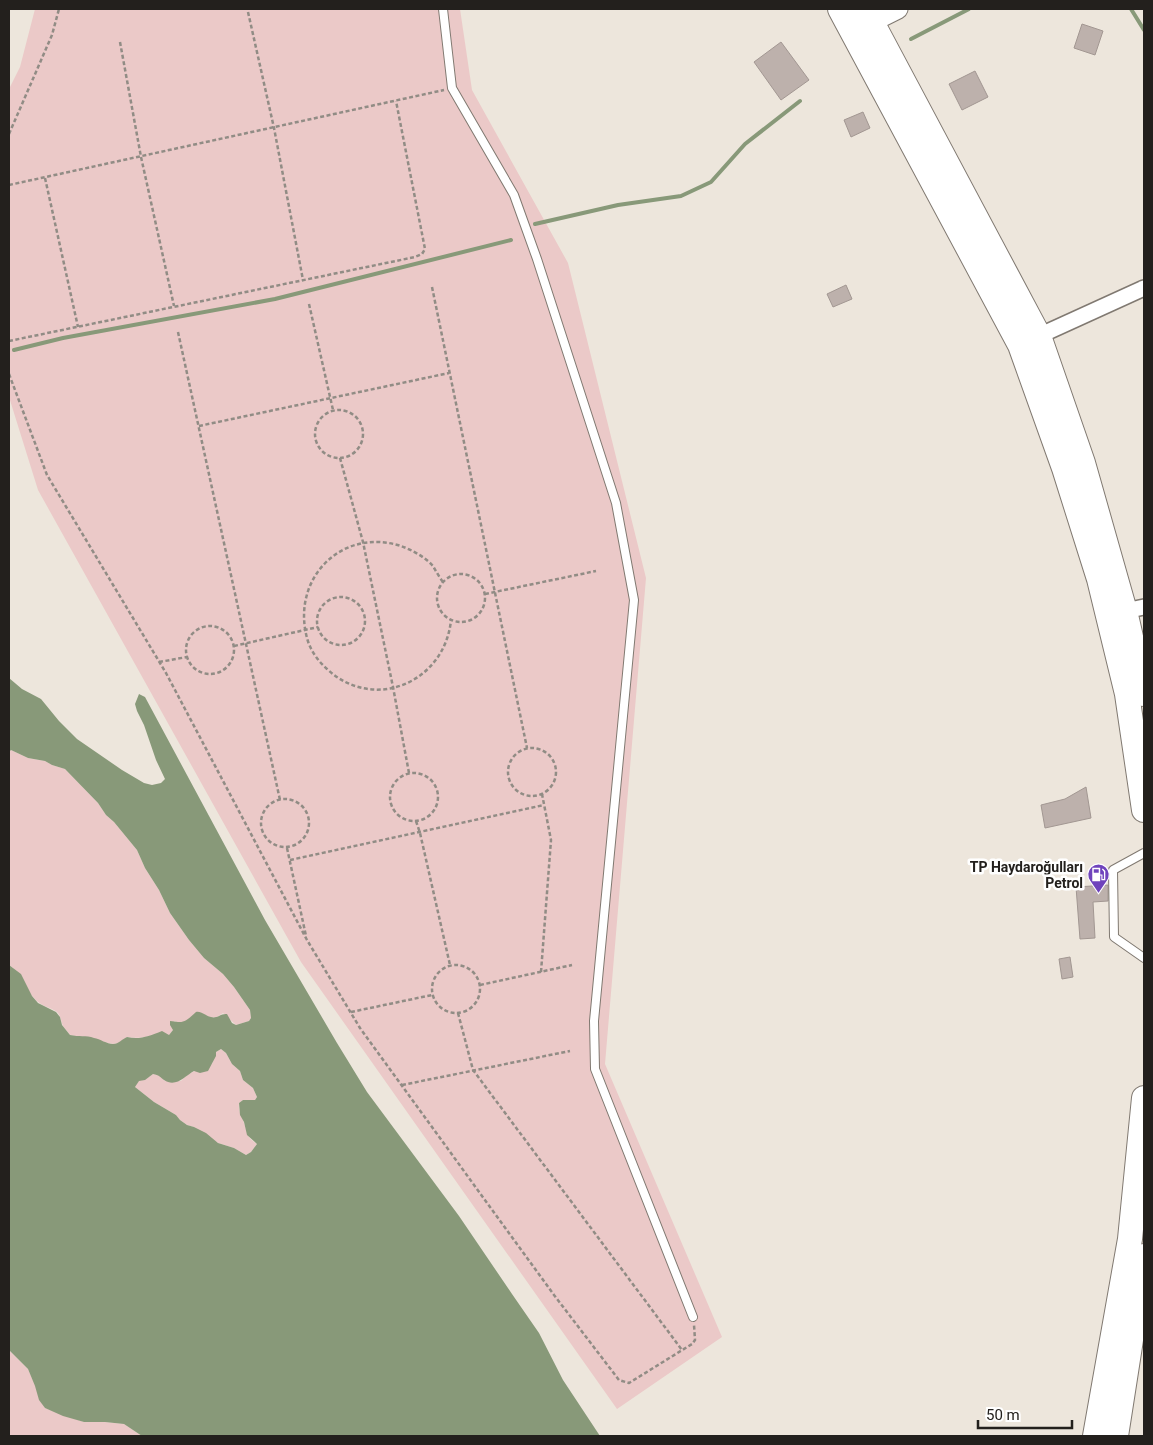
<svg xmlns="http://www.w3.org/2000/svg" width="1153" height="1445" font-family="Roboto,sans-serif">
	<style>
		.green { fill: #ebc9c8 }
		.water { fill: #889979; fill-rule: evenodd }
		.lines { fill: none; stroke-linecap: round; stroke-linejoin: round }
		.stream { stroke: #889979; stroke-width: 4 }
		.building { fill: #bdb1ac; stroke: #a29792 }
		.service-casing { stroke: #807971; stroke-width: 10 }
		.minor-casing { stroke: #807971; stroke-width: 18 }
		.tertiary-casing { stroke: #807971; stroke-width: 21 }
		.primary-casing { stroke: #807971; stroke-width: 26 }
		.path { stroke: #918c85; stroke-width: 2.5; stroke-dasharray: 4 2.5; stroke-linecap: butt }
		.service { stroke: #fff; stroke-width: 8 }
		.minor { stroke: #fff; stroke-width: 15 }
		.tertiary { stroke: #fff; stroke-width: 19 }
		.primary { stroke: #fff; stroke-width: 24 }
		.labels { text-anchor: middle; stroke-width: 5; stroke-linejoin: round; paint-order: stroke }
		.poi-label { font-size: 14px; font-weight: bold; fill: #23201d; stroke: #fff; text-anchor: end }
	</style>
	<rect width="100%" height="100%" fill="#ede6dc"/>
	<g class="green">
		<path d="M35,9H460L472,90L568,263L646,578L605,1064L722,1337L617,1409L301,962L38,490L9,397V89L20,67Z"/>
		<path d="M11,750L28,758L45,761L52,765L65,769L98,803L106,815L114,822L137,850L145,868L159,890L170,913L189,940L204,958L223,974L234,987L250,1010L251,1018L249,1021L236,1025L223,1013L217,1017L180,1023L174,1021L173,1030L169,1035C154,1033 142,1040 127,1037L119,1043L113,1044L70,1035C68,1032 65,1029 63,1026C61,1022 61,1016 57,1012C50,1007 40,1006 34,998C23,986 24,975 9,965V752Z"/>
		<path d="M221,1049L226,1053L232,1064L240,1071L243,1080L253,1088L257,1097L255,1100H243L239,1103C238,1112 242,1115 244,1123C248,1135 246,1136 257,1144L251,1152L246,1155L234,1148L218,1143L194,1127L187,1125L180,1120L176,1115L154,1102L135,1087L139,1080L149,1077L153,1074L159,1075L165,1081H181C190,1071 200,1069 212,1064L216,1052Z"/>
		<path d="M9,1350L28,1369L45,1408L84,1422H105L124,1424L142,1436H9Z"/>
	</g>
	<path class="water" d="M9,678L22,689L41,699L59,721L77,739L122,770L144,783L152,785L161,783L165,779L156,760L144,725L137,711L135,704L139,694L145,697L265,920L337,1043L367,1092L459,1216L512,1294L539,1333L563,1380L600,1436H142L124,1424L105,1422H84L63,1416L45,1408L39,1400L35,1386L28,1369L9,1350V965L21,974L32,996L38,1003L56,1012L60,1017L62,1025L70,1035C79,1037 86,1035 94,1038C100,1039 107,1044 113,1044C119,1044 122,1039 127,1037C140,1040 149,1036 162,1031L169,1035L173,1030L170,1025V1021C173,1021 176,1022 178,1022C186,1023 191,1016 196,1012C202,1011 205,1016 211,1017C217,1019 221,1013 227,1014L232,1023L236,1025L249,1021L251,1018L250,1010L234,987L223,974L204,958L189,940L170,913L159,890L145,868L137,850L114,822L106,815L98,803L65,769L52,765L45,761L28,758L11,750L9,752ZM221,1049L226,1053L232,1064L240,1071L243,1080L253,1088L257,1097L255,1100H243L239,1103L240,1115L244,1122L247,1135L257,1144L251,1152L246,1155L234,1148L218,1143L206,1133L194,1127L187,1125L180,1120L176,1115L154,1102L135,1087L139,1081L145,1080L153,1074C159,1075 160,1077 164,1080C176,1088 185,1076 194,1071L200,1073L208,1071L216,1056V1052Z"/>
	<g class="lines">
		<g class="stream">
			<path d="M1131,9L1144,30"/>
			<path d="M911,39L969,9"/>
			<path d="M535,224L618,205L681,196L711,182L745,144L800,101"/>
			<path d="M14,350L63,338L275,299L511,240"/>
		</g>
	</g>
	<g class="building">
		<path d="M1082,24L1103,31L1095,55L1074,48Z"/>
		<path d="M781,42L809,80L781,100L754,62Z"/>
		<path d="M975,71L988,97L962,110L949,84Z"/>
		<path d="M863,112L870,128L851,137L844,120Z"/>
		<path d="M846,285L852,299L833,307L827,294Z"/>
		<path d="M1086,787L1091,818L1045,828L1041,805L1065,799Z"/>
		<path d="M1108,885V901L1093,902L1095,938L1080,939L1076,887Z"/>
		<path d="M1070,957L1073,977L1062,979L1059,959Z"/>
	</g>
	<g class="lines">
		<defs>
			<g id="service">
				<path d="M443,9L452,88L514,195L537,259L616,503L634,600L594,1021L595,1069L693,1317"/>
				<path d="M1144,853L1113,870L1114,937L1144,958"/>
			</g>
			<g id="minor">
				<path d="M1032,339L1144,288"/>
				<path d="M1125,611L1144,607"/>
			</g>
			<path id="tertiary" d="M872,22L898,9"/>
			<g id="primary">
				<path d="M840,9L1020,345L1064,468L1099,579L1127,694L1144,810"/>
				<path d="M865,9L1039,336L1083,463L1125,611L1144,694"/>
				<path d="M1095,1436L1130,1239L1144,1098"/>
				<path d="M1116,1436L1144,1256"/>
			</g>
		</defs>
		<use href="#service" class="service-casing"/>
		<use href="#minor" class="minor-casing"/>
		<use href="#tertiary" class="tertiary-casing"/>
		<use href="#primary" class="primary-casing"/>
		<g class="path">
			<path d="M248,12L274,128L303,280"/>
			<path d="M120,42L141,157L174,306"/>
			<path d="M9,134L52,35L59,9"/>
			<path d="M45,178L78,327"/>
			<path d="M9,185L444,90"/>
			<path d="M432,287L527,748"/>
			<path d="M309,304L333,410"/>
			<path d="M178,332L280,800"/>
			<path d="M9,341L415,257L422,254L425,249L396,101"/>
			<path d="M9,374L47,475L166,673L307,940L360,1028L554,1295L619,1380L629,1383L692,1344L695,1340L694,1325"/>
			<circle cx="339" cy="434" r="24"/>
			<path d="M199,426L449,373"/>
			<path d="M340,458L363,542L393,687L409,773"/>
			<circle cx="461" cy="598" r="24"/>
			<path d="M443,582C439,577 436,571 433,566C425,557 412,550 401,546C342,527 291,578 307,638C310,650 318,661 327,669C374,713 445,682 451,620"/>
			<path d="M485,594L596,571"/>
			<circle cx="341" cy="621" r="24"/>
			<circle cx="210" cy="650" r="24"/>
			<path d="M234,646L318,627"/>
			<path d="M159,662L187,657"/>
			<circle cx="532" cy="772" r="24"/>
			<circle cx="414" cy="797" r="24"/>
			<circle cx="285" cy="823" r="24"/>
			<path d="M416,821L420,833L450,965"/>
			<path d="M287,848L306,936"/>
			<path d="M290,860L544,805"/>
			<circle cx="456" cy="989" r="24"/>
			<path d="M541,972L551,840L542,794"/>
			<path d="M480,985L572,965"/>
			<path d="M351,1012L432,995"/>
			<path d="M458,1013L473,1070L682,1350"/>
			<path d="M402,1085L570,1051"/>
		</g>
		<use href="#service" class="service"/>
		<use href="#minor" class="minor"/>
		<use href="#tertiary" class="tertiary"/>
		<use href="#primary" class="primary"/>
	</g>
	<defs>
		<symbol id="fuel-pin" viewBox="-11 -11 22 30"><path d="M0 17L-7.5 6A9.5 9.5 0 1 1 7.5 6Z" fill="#6f43bc" stroke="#fff"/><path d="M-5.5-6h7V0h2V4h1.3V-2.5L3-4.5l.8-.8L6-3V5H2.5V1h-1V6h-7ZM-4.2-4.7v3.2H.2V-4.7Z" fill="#fff"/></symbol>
	</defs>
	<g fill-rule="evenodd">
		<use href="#fuel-pin" x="1086" y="862" width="25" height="34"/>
	</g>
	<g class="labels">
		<g class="poi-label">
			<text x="1083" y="872">TP Haydaroğulları<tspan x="1083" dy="16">Petrol</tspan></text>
		</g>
	</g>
	<rect width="1153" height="1445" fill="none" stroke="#23201d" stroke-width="20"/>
	<path d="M978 1420v8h94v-8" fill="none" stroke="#23201d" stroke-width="2.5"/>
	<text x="986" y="1420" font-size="15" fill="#23201d" stroke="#ffffff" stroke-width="4" paint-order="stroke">50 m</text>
</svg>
